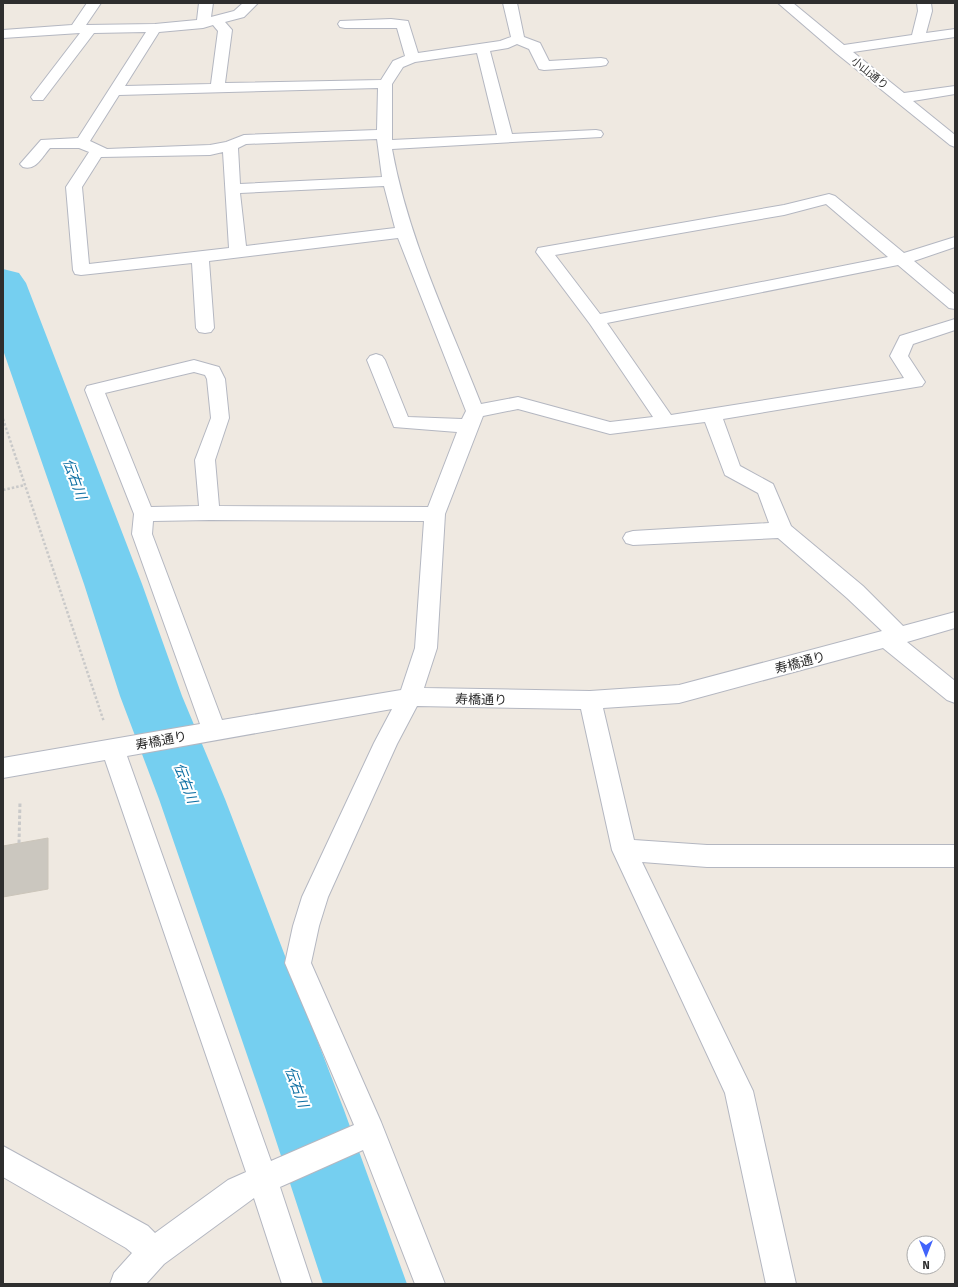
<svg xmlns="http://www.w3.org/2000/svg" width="958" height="1287" font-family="'Fira Sans','Noto Sans JP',sans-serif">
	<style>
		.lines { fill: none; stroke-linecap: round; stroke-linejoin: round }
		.river { fill: #75cff0; fill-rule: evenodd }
		.building { fill: #cbc7bf; stroke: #cbc5ba }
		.minor-casing { stroke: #b4b7c1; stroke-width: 2 }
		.path-far1 { stroke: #c9c9c9; stroke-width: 2.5; stroke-dasharray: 2.5 2; stroke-linecap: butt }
		.path { stroke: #c9c9c9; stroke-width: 3; stroke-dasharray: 3.5 2.5; stroke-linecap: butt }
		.minor { fill: #fff; fill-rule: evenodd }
		.labels { text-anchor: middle; stroke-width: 4; stroke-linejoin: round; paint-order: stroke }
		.far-street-label { font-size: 11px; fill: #2e2e2e; stroke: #fff }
		.street-label { font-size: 13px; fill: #2e2e2e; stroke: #fff }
		.water-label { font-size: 14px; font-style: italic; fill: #0d6fa3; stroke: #fff }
	</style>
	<rect width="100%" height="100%" fill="#efe9e1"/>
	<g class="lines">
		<path class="river" d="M3,269L19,273L26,283L142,584L182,696L225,799L344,1110L407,1284H323L266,1110L159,799L120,696L84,584L3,350Z"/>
	</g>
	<path class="building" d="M48,838V889L3,897V846Z"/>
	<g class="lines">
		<defs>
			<g id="minor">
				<path d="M87,3H101L86,25L155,24L197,20L199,3H213L211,17L234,11L243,3H258L244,17L225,22L232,30L225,83L381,80L393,61L405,56L397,28H345L340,27L338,24L340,21L391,19L408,21L418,53L500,41L511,37L503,3H517L524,37L540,43L549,61L601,58L606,59L608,62L606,65L601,66L544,70L539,69L529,49L517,44L508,48L490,51L512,134L596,130L601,131L603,134L601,137L392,149C408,238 448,320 481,404L518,397L610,422L653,417L590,324L536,252L538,248L784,205L829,194L835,196L904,253L955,237V247L914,261L955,295V309L949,308L898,265L607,323L671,415L904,378L890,356L900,336L955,319V330L913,344L908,356L925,382L922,386L723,419L740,466L773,484L791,526L863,586L903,626L955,612V628L907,642L955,681V703L947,700L883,648L679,703L603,708L634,840L707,845H955V867H707L642,862L753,1091L796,1284H766L725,1093L612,850L581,709L417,706L397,744L328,897L319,926L311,963L381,1122L445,1284H415L363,1150L280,1187L312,1284H282L254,1198L164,1264L146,1284H110L114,1273L132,1253L126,1248L3,1177V1146L148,1226L155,1233L228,1180L246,1172L105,760L3,778V758L200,724L132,534L134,514L85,390L87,386L194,360L219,367L225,379L229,418L215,460L219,506L428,507L457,432L394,427L367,360L370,356L376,354L382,356L385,360L408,417L462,419L466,411L398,238L209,261L214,328L211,332L205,333L199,332L196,328L192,263L81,275L75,274L73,270L66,187L89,152L79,148H50C42,157 36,171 23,167L20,164L41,140L78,138L146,32L94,33L43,100H33L31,97L80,33L3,38V30L72,25ZM213,25L218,31L211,84L125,86L159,32L203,28ZM477,53L497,135L392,140V84L403,67L415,62ZM378,88L377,130L244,135L226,142L210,145L107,149L90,141L119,95ZM377,139L382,177L240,184L238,148L246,144ZM223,152L229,248L89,264L82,187L101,157L210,155ZM384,186L395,228L246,246L240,193ZM826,204L888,257L600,314L555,255L784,215ZM194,372L205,375L207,379L211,418L195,460L199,506L151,507L105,393ZM518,409L610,434L705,422L725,475L758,493L769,523L633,531L626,533L623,538L626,543L633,545L778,538L847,598L882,631L679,685L590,691L424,688L437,648L445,514L483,416ZM210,520L424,521L415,648L401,690L222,720L152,534L153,521ZM392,709L374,743L302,897L293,926L285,963L354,1125L271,1161L127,756Z"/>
				<path d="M778,3H793L844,45L912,35L918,11L917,3H931L932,11L926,33L955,29V37L853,52L904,93L955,86V94L913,101L955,135V147L950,145L836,53Z"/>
			</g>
		</defs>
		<use href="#minor" class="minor-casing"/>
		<g class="path-far1">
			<path d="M3,419L104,722"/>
			<path d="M3,490L25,485"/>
		</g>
		<path class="path" d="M19,843L20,802"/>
		<use href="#minor" class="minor"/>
	</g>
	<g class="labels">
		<g class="far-street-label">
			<text transform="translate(870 73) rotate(39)" y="4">小山通り</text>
		</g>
		<g class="street-label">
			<text transform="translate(800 662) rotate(-15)" y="5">寿橋通り</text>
			<text transform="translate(481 699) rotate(1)" y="5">寿橋通り</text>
			<text transform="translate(161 740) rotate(-11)" y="5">寿橋通り</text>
		</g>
		<g class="water-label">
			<text transform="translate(75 479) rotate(70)" y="5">伝右川</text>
			<text transform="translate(186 783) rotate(69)" y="5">伝右川</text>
			<text transform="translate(297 1087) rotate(70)" y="5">伝右川</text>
		</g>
	</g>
	<rect width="958" height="1287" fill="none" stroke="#2e2e2e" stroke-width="8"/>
	<g transform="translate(926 1255) rotate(180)"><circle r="19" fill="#ffffff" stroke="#ababab"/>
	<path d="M0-3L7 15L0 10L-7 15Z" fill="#4264fb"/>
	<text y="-6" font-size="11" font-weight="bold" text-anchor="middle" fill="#2e2e2e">N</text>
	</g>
</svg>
